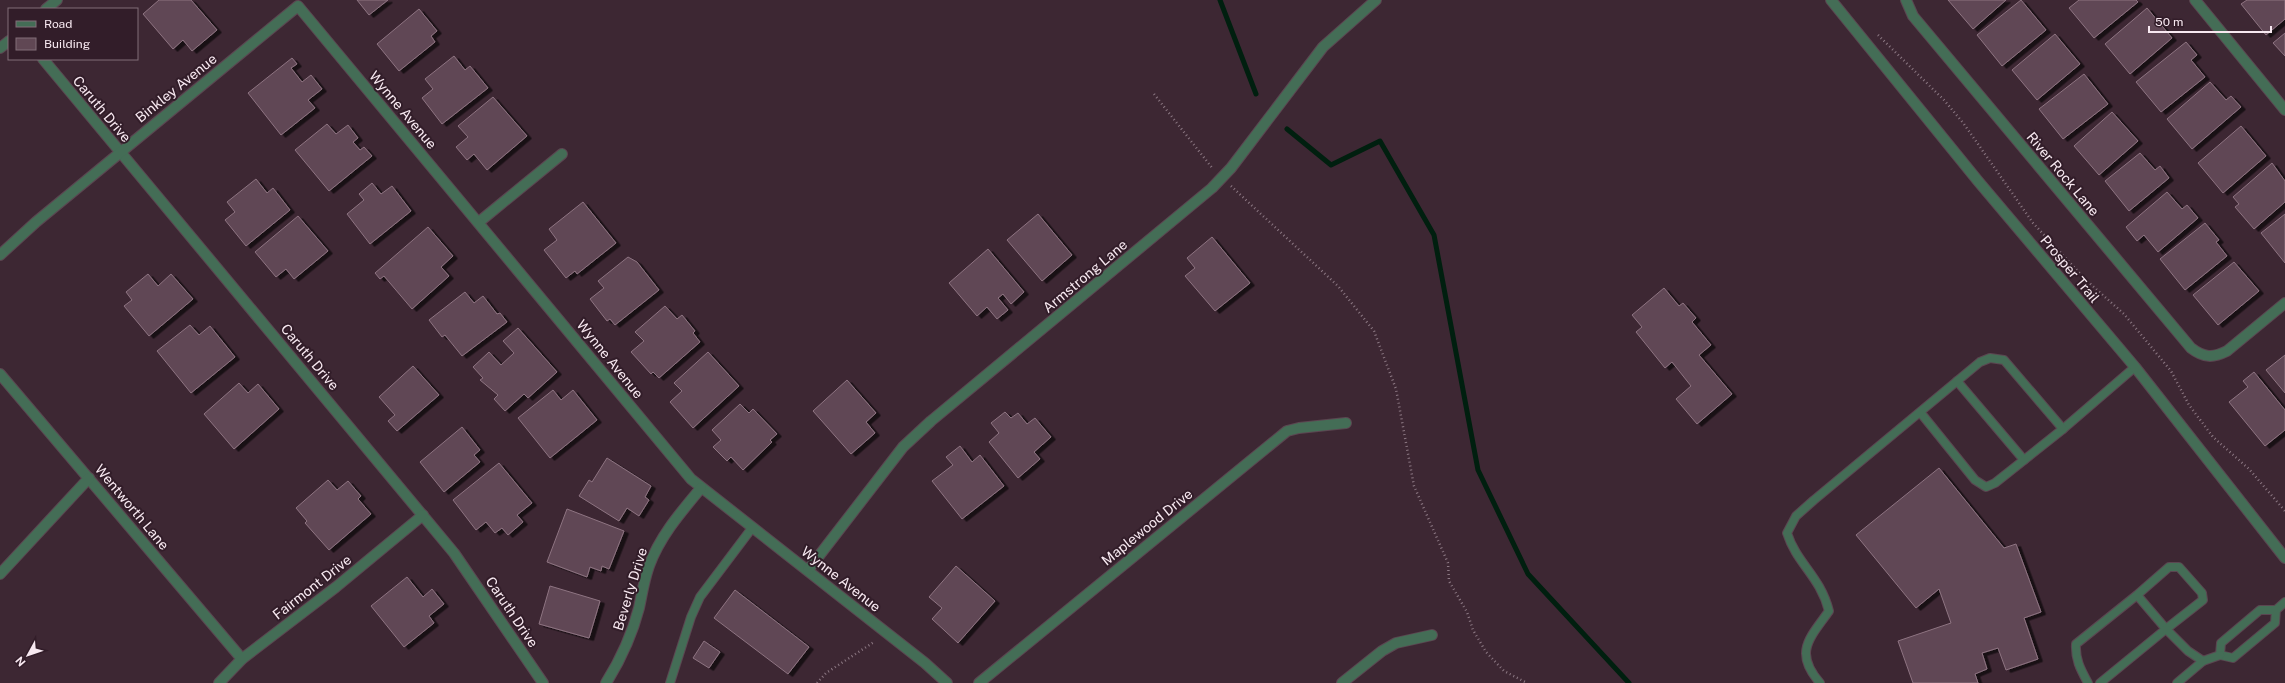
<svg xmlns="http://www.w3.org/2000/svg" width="2285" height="683" font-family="'Public Sans',sans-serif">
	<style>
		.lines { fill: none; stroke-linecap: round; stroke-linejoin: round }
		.stream { stroke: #001f0f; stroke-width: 5 }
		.building { fill: #604754; stroke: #8e7482; filter: url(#shadow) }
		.service-casing { stroke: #5b4651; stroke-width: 10 }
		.minor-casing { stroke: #5b4651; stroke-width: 12 }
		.tertiary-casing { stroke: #5b4651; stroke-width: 12 }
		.path { stroke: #8c7883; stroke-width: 2.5; stroke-dasharray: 1 3; stroke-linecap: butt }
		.service { stroke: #446d56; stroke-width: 8 }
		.minor { stroke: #446d56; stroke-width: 10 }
		.tertiary { stroke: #446d56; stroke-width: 10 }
		.labels { text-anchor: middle; stroke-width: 4; stroke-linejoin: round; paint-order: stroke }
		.street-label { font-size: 14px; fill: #f8e9f1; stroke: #321d29 }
	</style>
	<defs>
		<filter id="shadow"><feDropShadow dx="4.5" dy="2.5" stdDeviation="0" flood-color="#0009"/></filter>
	</defs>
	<rect width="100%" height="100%" fill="#3d2733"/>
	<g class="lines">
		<g class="stream">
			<path d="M1220,0L1256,94"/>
			<path d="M1287,129L1331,165L1380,141L1434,235L1478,470L1528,574L1629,683"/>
		</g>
	</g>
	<g class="building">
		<path d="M159,0H191L217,30L192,51L183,40L173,49L143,14Z"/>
		<path d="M357,0H388L369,15Z"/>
		<path d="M1948,0H2006L1973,29Z"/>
		<path d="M2021,0L2046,30L2002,66L1977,35Z"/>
		<path d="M2079,0H2136L2138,2L2094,38L2069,8Z"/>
		<path d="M2247,0H2285V19L2266,35L2241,4Z"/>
		<path d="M2147,8L2172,38L2130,74L2105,44Z"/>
		<path d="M419,9L437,31L431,36L435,42L399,71L377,44Z"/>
		<path d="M2285,33V56L2273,43Z"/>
		<path d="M2055,34L2080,64L2037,100L2012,70Z"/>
		<path d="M2186,42L2197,55L2191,60L2205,77L2161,112L2136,82Z"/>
		<path d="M454,56L465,70L470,66L488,88L442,124L422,98L433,89L425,79Z"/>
		<path d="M292,58L297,64L291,68L302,82L311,75L322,89L308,100L315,108L281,135L248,93Z"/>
		<path d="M2084,74L2108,104L2063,139L2039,109Z"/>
		<path d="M2210,82L2226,100L2231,96L2241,107L2192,149L2167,119Z"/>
		<path d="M493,97L527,136L487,170L474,154L467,160L456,147L468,137L458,126Z"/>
		<path d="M2112,112L2138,141L2099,175L2074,146Z"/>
		<path d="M327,124L336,134L348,125L358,138L353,142L360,150L364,147L372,156L329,191L295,150Z"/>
		<path d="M2241,126L2266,156L2223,193L2198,163Z"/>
		<path d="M2140,153L2155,170L2160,166L2169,178L2129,211L2105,181Z"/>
		<path d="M2272,163L2285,181V202L2254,229L2235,207L2239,204L2233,197Z"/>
		<path d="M256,179L267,193L273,188L290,210L246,246L225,220L235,212L227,202Z"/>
		<path d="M372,183L381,194L392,186L411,211L370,244L347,214L364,200L359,194Z"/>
		<path d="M2167,192L2182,209L2187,205L2198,218L2158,252L2144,235L2137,241L2126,227Z"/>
		<path d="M583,202L616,243L577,274L575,271L566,278L544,250L557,240L549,229Z"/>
		<path d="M1038,214L1072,255L1042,281L1007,240Z"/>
		<path d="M2285,214V263L2261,233Z"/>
		<path d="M298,216L328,251L294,279L286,269L276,277L255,252Z"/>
		<path d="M2205,223L2219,240L2216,242L2227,256L2185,290L2160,259Z"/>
		<path d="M428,227L453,256L441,267L449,276L412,309L384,276L380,279L375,273Z"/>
		<path d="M1212,237L1250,283L1215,311L1185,276L1195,268L1187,258Z"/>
		<path d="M988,249L1024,292L1011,304L1003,294L998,298L1008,310L997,319L987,307L977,316L949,283Z"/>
		<path d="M628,257L637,262L659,290L615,325L610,319L607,321L590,299L604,288L598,281Z"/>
		<path d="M2234,262L2259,291L2218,325L2193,295Z"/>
		<path d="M148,274L158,286L171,274L193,299L149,336L124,306L132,300L126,292Z"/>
		<path d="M1664,288L1679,306L1683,303L1696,318L1692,322L1711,345L1699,355L1732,394L1697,424L1676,399L1691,386L1672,362L1665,368L1636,332L1642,327L1632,315Z"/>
		<path d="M465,292L474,303L483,296L497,314L500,313L507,322L462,356L445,335L442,337L429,320Z"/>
		<path d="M665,306L677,319L682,315L695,331L693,333L700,342L659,378L653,372L651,374L631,352L644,341L635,332Z"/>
		<path d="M190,325L199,335L210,326L235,357L191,393L157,351Z"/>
		<path d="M518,328L557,372L528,398L524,394L505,411L494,399L498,395L480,380L483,378L473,367L489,352L501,365L514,353L503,341Z"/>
		<path d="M708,352L739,386L693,428L670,402L682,391L674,383Z"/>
		<path d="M2285,355V393L2266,370Z"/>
		<path d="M413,366L439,395L397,431L388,421L395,415L379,397Z"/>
		<path d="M2254,372L2285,410V430L2265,446L2229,402L2248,387L2243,381Z"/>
		<path d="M847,380L876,413L866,422L875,433L851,454L813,411Z"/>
		<path d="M239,383L248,393L258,384L279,409L234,449L204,414Z"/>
		<path d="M553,390L561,400L573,390L597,420L550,458L518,418Z"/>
		<path d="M740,404L749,413L753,409L777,434L770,440L772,442L743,470L731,457L727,461L713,447L721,440L712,430Z"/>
		<path d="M1005,412L1011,418L1018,413L1027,424L1035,418L1051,437L1034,452L1040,459L1018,478L989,442L999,433L991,423Z"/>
		<path d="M462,427L480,450L474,455L480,462L444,492L420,462Z"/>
		<path d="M960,446L972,462L980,455L1004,486L962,519L932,481L953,465L946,457Z"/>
		<path d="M607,458L651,486L645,497L649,500L639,516L627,508L619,521L579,496L589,480L592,482Z"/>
		<path d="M499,463L532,503L517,515L523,522L508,535L502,528L495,533L486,522L476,530L453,500Z"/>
		<path d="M1939,468L2004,548L2016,544L2041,612L2024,618L2038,659L2006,670L1998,648L1982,653L1987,669L1975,674L1978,683H1913L1898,641L1951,623L1939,589L1916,608L1856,535Z"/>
		<path d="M328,480L337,490L348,481L361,496L358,499L371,514L329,550L305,523L307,521L296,508Z"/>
		<path d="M567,509L624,531L609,569L602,566L601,571L590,567L587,577L547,562Z"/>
		<path d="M956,566L995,601L958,643L932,619L942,608L929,597Z"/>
		<path d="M407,577L423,597L432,589L444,604L429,616L434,623L404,647L371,606Z"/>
		<path d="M550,586L600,601L589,638L539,624Z"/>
		<path d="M735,590L809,647L788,674L714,618Z"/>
		<path d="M704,641L720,652L709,668L693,658Z"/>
	</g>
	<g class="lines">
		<defs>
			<g id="service">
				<path d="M1957,381L2024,460"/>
				<path d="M2063,429L2135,367"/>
				<path d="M2276,610H2260L2221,643L2220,655L2233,658L2275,623L2276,610L2285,602"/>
				<path d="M670,683L691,617L700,597L752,528"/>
				<path d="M1820,683C1793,652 1810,638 1829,611C1820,576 1797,564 1787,533L1796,516L1814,500L1980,362L1990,358L2004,360L2063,429L1995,483L1986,487L1975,480L1920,412"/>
				<path d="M2088,683C2081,670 2075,660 2076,644L2137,595L2166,629L2203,600L2202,593L2179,567H2169L2137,595"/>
				<path d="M2100,683L2166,629L2188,651L2203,661"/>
				<path d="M2177,683L2203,661L2220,655"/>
			</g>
			<g id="minor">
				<path d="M1906,0L1913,16L2191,348C2204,358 2213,358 2227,351L2285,303"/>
				<path d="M2195,0L2285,110"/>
				<path d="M46,9L57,0"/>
				<path d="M0,48L9,41"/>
				<path d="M43,59L454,553L543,683"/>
				<path d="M479,222L562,154"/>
				<path d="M0,255L36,222L298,6L691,479L925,663L947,683"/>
				<path d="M0,374L242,659"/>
				<path d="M808,570L903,447L931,421L1212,188L1231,168L1323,47L1376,0"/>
				<path d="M0,574L89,478"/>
				<path d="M219,683L242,659L336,587L423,515"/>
				<path d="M606,683C621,659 632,635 639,608C642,594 644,580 649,566C660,536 681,512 701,488"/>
				<path d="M979,683L1287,431L1299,428L1346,423"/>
				<path d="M1342,683L1382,651L1396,643L1432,635"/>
			</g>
			<path id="tertiary" d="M1831,0L1978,181L2135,367L2285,558"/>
		</defs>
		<use href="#service" class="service-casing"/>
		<use href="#minor" class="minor-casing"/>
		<use href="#tertiary" class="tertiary-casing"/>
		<g class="path">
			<path d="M1878,35L1944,100L1964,124L2033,223L2086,280L2124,314L2171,371L2189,405L2213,437L2249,469L2285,511"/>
			<path d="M1154,94L1213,169"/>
			<path d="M1231,186L1338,286L1374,331L1396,389L1414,486L1448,563L1449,581L1467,612L1473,630L1486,652L1504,671L1527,683"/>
			<path d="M817,683L826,673L874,642"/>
		</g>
		<use href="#service" class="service"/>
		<use href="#minor" class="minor"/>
		<use href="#tertiary" class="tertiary"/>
	</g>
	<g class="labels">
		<g class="street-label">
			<text transform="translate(176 88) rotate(-39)" y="5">Binkley Avenue</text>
			<text transform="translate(102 109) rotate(50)" y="5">Caruth Drive</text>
			<text transform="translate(403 110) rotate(50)" y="5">Wynne Avenue</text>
			<text transform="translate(2063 174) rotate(50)" y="5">River Rock Lane</text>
			<text transform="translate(2070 269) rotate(50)" y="5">Prosper Trail</text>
			<text transform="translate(1085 276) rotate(-40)" y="5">Armstrong Lane</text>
			<text transform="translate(310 357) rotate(50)" y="5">Caruth Drive</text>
			<text transform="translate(610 359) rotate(51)" y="5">Wynne Avenue</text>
			<text transform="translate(132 507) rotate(50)" y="5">Wentworth Lane</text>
			<text transform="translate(1147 527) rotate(-39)" y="5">Maplewood Drive</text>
			<text transform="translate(841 579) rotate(38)" y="5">Wynne Avenue</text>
			<text transform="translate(312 587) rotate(-38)" y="5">Fairmont Drive</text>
			<text transform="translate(630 589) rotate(-73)" y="5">Beverly Drive</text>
			<text transform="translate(512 612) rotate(56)" y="5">Caruth Drive</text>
		</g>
	</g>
	<rect x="8" y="8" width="130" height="52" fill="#321d29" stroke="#816f79"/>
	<rect x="16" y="21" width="20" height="6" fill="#446d56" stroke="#816f79"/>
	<text x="44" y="28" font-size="12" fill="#f8e9f1">Road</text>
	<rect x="16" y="38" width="20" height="12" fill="#604754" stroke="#816f79"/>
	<text x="44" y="48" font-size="12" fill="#f8e9f1">Building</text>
	<g transform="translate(28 655) rotate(230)" stroke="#321d29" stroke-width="3" paint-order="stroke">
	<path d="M0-3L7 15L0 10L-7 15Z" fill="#f8e9f1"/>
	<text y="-6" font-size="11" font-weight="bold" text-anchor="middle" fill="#f8e9f1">N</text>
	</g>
	<path d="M2149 26v6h122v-6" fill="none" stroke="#f8e9f1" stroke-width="2"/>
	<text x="2155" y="26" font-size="12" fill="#f8e9f1" stroke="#321d29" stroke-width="3" paint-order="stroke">50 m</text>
</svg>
